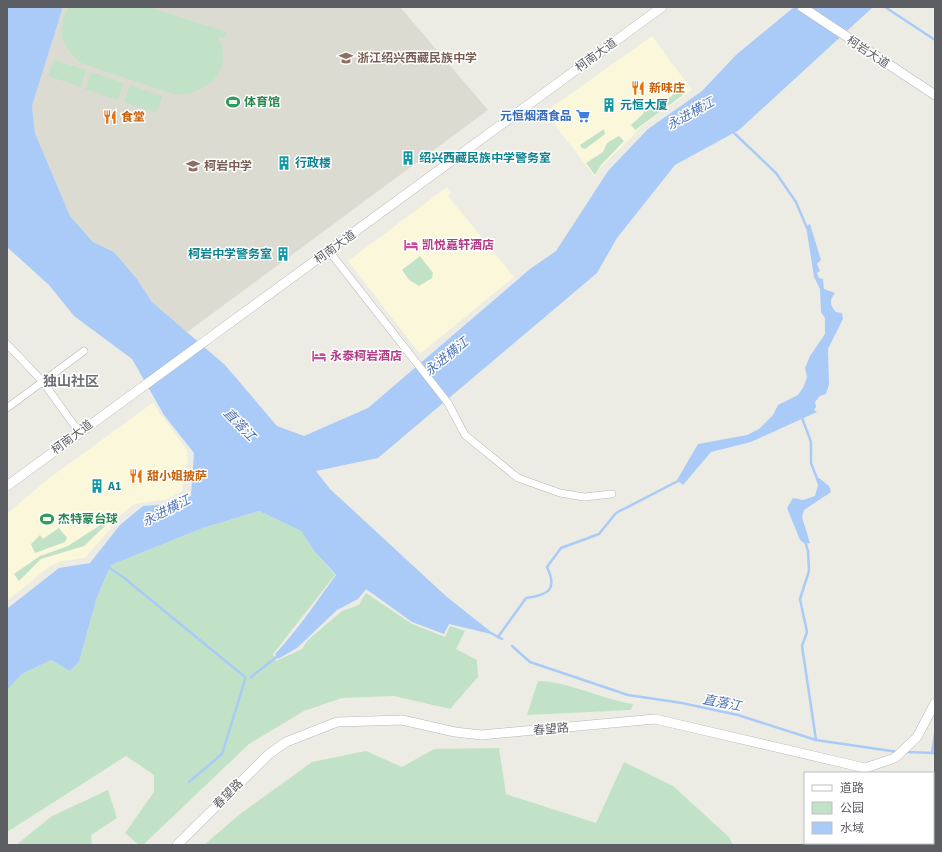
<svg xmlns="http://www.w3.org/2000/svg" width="942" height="852" font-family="'Source Sans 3','Noto Sans SC',sans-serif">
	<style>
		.commercial { fill: #faf7db }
		.education { fill: #dcdbd2 }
		.green { fill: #c2e2c7 }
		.water { fill: #aacbf7 }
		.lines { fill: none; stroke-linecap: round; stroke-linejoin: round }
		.stream { stroke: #aacbf7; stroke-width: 2.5 }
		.street-casing { stroke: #b4b5ba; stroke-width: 8 }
		.secondary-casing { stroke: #b5b7bc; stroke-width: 10 }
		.street { stroke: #fff; stroke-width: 7 }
		.secondary { stroke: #fff; stroke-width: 9 }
		.labels { text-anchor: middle; stroke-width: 3; stroke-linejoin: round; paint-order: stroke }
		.street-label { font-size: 12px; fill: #5c5e63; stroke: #fff }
		.education-label { font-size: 12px; font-weight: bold; fill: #785e54; stroke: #fff; text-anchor: start }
		.food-label { font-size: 12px; font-weight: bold; fill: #c56008; stroke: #fff; text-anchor: start }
		.leisure-label { font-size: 12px; font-weight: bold; fill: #27864d; stroke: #fff; text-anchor: start }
		.culture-label { font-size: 12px; font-weight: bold; fill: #0d838f; stroke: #fff; text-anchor: start }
		.shop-label { font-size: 12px; font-weight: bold; fill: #366cbe; stroke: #fff; text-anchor: end }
		.hotel-label { font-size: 12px; font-weight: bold; fill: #b23c85; stroke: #fff; text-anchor: start }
		.water-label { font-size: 13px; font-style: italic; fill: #4f73b7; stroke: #fff }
		.quarter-label { font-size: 14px; font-weight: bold; fill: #6d7075; stroke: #fff }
	</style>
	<rect width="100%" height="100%" fill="#edece4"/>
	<g class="commercial">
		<path d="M652,36L692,90L642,126L631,138L602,166L595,177L545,112Z"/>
		<path d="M447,187L451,193L448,196L514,277L420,354L348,261Z"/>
		<path d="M154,402L159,413L164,418L187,450L188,461L182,491L168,499L134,504L110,524L111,528L85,558L61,561L50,566L7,601V514L44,482Z"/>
	</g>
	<path class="education" d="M63,7H400L488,110L186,333L152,302L137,279L114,252L93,242L70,216L35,133L32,106Z"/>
	<g class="green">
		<path d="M69,7H149L224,31L226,33L224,38L218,37C219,40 222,44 222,48C230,78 198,97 173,94L83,64C61,50 56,30 69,7Z"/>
		<path d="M54,60L86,70L81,87L48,76Z"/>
		<path d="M91,72L124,83L118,100L85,89Z"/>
		<path d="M130,85L162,96L157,113L124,102Z"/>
		<path d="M677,86L678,91L683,95L635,130L631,125L643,114L644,109L652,102L662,101L672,96Z"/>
		<path d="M604,129L605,134L585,149L582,148L580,145Z"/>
		<path d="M619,136L624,141L601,165L595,175L586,163L603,152L607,143Z"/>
		<path d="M420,256L433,273L432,278L419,286L409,280L402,270Z"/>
		<path d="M259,511L301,531L315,552L335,575L273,654L276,661L302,649L308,640L342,611L359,605L366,593L412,624L445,637L450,626L465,631L456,649L477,660L478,677L450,709L394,696L342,698L304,711L249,744L143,845H139L125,833L154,792V775L126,756L7,832V690L22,674L51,660L70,671L79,662L97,597L111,565L203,528Z"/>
		<path d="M105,522V526L84,546L41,559L19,581L14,574L40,556L68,546Z"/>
		<path d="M59,528L67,538L65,542L35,553L31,544L40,535L43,539Z"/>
		<path d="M538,681C571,682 601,699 633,704L631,710L527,715Z"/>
		<path d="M499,748L506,794L596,823L624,762L673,786L729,837L733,845H204L240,814L312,762L366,751L402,767L434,749Z"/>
		<path d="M108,790L117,818L91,835L92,845H16L52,816Z"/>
	</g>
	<g class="water">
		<path d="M7,7H63L32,106L35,133L70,216L93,242L114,252L137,279L152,302L225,365L277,426L304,436L368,408L530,269L556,251L608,171L648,129L702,91L736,55L794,7H873L739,130L675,165L617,238L597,273L378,458L316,471L330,489L447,597L495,635L449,624L444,634L412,622L366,589L358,599L337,610L297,648L278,659L275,654C298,630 316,602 336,575L315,552L301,531L259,511L203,528L111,565L97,597L79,662L70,671L51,660L22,674L7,690L8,608L59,568L90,563L120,525L143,506L169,504L191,496L194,453L164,415L132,359L74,316L49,285L7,247Z"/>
		<path d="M810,224L821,260L817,264L820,271L817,273L819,278L823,279L824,289L835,293C829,301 830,305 836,312L842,313L843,319L828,349L829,384L826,394L820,396L815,402L816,407L814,410L817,412L751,442L711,452L683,485L677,480L698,444L747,435L759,429L773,415L778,405L798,395L804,386L807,377L805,368L810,356L825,334V318L821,312L820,289L814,277L806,226Z"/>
		<path d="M819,478L829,486L831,492L804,510L802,517L810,543L805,544L800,540L787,508L793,498L803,500L815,496L818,485L816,479Z"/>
	</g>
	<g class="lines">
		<g class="stream">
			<path d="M885,7L935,40"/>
			<path d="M732,131L776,173L796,202L807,228"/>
			<path d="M801,415L811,442V463L818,481"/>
			<path d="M805,541L808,551L809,571L800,599L807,632L802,646L816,740"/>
			<path d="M108,567L123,577L245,677V680L222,754L189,782"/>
			<path d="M491,633L502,639"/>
			<path d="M498,637L526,598C548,595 558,590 547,567L561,548L599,534L616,513L680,480"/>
			<path d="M512,646L530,662L628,695L682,703L738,715L816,740L898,752"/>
			<path d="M251,677L279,655"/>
			<path d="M905,752L935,753"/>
			<path d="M932,753L935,734"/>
		</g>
		<defs>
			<g id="street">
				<path d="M329,251L448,403L465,435L518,478L560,493L584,497L612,494"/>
				<path d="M7,344L43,382L79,432"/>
				<path d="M7,408L84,351"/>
			</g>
			<g id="secondary">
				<path d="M802,7L935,95"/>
				<path d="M7,486L662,7"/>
				<path d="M177,845L269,754L286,742L337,722L402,720L455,732L481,735L655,719L865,768L895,758L917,737L935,703"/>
			</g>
		</defs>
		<use href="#street" class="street-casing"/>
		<use href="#secondary" class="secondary-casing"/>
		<use href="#street" class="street"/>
		<use href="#secondary" class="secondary"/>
	</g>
	<defs>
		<symbol id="school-bare" viewBox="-9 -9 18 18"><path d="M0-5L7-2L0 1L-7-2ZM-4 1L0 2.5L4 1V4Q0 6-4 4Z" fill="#8d6e63" stroke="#fff" stroke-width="2.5" paint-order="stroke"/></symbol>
		<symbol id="restaurant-bare" viewBox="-9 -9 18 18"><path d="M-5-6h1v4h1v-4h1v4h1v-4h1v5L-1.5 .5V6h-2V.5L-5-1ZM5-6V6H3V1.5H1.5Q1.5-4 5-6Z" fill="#e8710a" stroke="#fff" stroke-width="2.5" paint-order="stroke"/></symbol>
		<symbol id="stadium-bare" viewBox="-9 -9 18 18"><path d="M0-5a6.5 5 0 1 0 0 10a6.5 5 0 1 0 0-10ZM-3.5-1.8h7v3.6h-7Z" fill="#2e9e5b" stroke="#fff" stroke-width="2.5" paint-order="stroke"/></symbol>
		<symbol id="building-bare" viewBox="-9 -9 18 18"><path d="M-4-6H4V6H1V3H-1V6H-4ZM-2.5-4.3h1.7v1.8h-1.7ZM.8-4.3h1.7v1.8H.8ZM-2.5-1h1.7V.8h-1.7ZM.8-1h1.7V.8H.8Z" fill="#0f9aa8" stroke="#fff" stroke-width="2.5" paint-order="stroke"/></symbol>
		<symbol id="supermarket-bare" viewBox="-9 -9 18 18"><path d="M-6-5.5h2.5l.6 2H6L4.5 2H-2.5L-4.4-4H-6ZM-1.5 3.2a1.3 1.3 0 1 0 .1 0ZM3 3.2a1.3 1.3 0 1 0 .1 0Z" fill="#3f7fe0" stroke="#fff" stroke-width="2.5" paint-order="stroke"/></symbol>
		<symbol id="hotel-bare" viewBox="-9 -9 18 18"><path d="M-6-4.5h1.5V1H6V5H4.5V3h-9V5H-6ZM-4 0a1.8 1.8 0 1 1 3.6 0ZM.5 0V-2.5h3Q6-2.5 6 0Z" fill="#d1479c" stroke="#fff" stroke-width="2.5" paint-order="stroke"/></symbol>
	</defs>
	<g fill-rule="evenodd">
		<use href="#school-bare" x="336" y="48" width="20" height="20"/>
		<use href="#restaurant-bare" x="628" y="78" width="20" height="20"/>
		<use href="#stadium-bare" x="223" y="92" width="20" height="20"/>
		<use href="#building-bare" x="599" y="95" width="20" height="20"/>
		<use href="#supermarket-bare" x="573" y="106" width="20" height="20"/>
		<use href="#restaurant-bare" x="100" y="107" width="20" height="20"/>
		<use href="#building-bare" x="398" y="148" width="20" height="20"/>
		<use href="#building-bare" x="274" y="153" width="20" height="20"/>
		<use href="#school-bare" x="183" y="156" width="20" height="20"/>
		<use href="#hotel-bare" x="401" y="235" width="20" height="20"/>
		<use href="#building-bare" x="273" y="244" width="20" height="20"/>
		<use href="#hotel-bare" x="309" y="346" width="20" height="20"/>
		<use href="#restaurant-bare" x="126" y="466" width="20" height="20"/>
		<use href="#building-bare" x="87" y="476" width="20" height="20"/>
		<use href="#stadium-bare" x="37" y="509" width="20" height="20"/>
	</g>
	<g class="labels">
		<g class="street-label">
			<text transform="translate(868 52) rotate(33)" y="4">柯岩大道</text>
			<text transform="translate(596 55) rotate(-36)" y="4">柯南大道</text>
			<text transform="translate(335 247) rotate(-36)" y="4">柯南大道</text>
			<text transform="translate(72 437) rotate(-37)" y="4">柯南大道</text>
			<text transform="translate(551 729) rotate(-5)" y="4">春望路</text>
			<text transform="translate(228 794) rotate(-45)" y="4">春望路</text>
		</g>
		<g class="education-label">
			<text x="357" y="62">浙江绍兴西藏民族中学</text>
			<text x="204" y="170">柯岩中学</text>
		</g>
		<g class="food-label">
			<text x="649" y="92">新味庄</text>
			<text x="121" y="121">食堂</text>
			<text x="147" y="480">甜小姐披萨</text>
		</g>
		<g class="leisure-label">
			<text x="244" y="106">体育馆</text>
			<text x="58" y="523">杰特蒙台球</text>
		</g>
		<g class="culture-label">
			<text x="620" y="109">元恒大厦</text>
			<text x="419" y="162">绍兴西藏民族中学警务室</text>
			<text x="295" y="167">行政楼</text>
			<text x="272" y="258" text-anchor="end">柯岩中学警务室</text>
			<text x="108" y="490">A1</text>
		</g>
		<g class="shop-label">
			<text x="572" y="120">元恒烟酒食品</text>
		</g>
		<g class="hotel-label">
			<text x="422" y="249">凯悦嘉轩酒店</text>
			<text x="330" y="360">永泰柯岩酒店</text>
		</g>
		<g class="water-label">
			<text transform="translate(690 113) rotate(-29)" y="5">永进横江</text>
			<text transform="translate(446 356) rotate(-39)" y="5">永进横江</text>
			<text transform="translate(240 424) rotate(46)" y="5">直落江</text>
			<text transform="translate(166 510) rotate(-27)" y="5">永进横江</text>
			<text transform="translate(722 702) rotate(11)" y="5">直落江</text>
		</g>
		<g class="quarter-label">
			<text x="71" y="386">独山社区</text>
		</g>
	</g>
	<rect width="942" height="852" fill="none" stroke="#5c5e63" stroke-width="16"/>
	<rect x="804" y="772" width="130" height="72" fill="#ffffff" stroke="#bebfc1"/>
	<rect x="812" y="785" width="20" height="6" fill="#ffffff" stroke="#bebfc1"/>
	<text x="840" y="792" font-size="12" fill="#5c5e63">道路</text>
	<rect x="812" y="802" width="20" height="12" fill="#c2e2c7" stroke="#bebfc1"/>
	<text x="840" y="812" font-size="12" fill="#5c5e63">公园</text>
	<rect x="812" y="822" width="20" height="12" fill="#aacbf7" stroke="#bebfc1"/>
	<text x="840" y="832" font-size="12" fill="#5c5e63">水域</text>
</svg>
